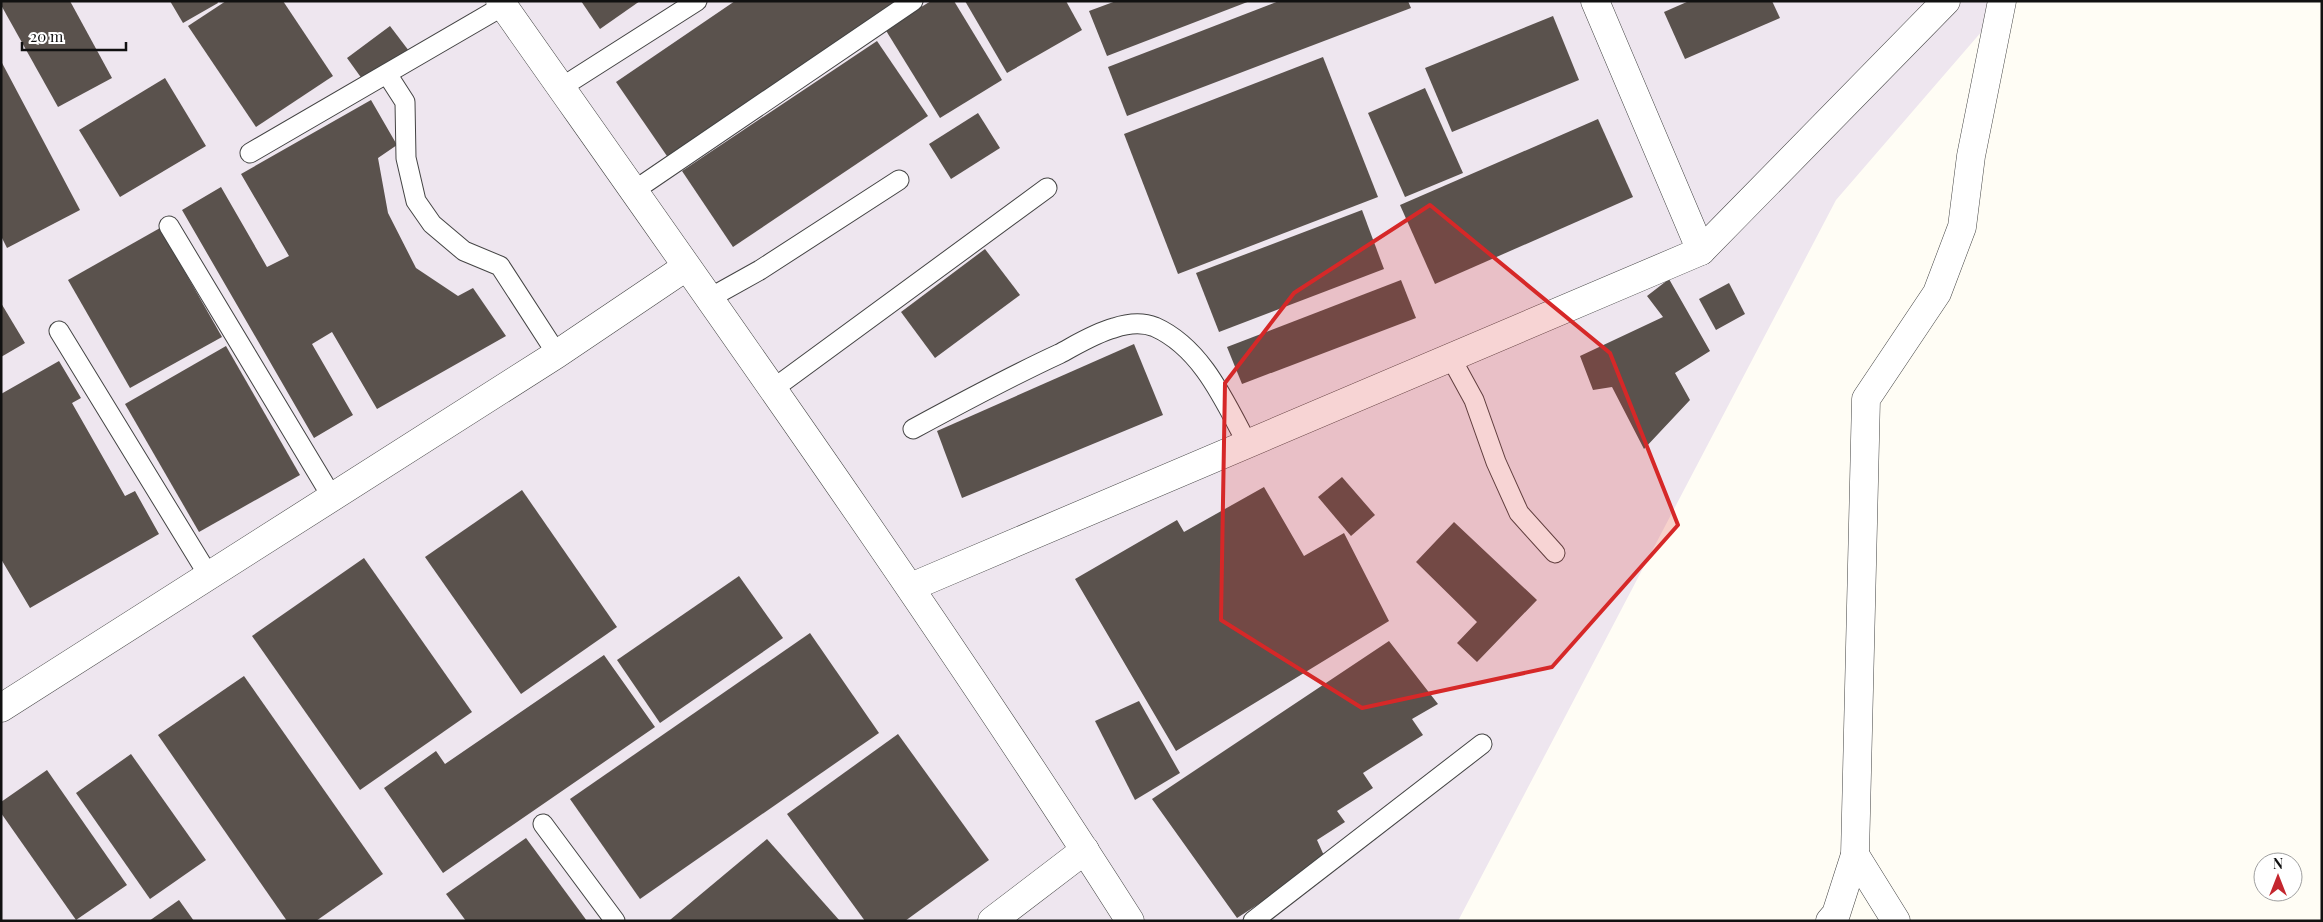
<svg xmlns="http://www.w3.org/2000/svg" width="2323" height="922" font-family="'Playfair Display',serif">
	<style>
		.industrial { fill: #eee6ef }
		.building { fill: #5a524d }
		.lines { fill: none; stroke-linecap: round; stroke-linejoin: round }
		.service-casing { stroke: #444; stroke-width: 21 }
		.minor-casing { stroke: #444; stroke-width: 29 }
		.tertiary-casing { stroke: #444; stroke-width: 29 }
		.service { stroke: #fff; stroke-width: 19 }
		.minor { stroke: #fff; stroke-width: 28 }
		.tertiary { stroke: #fff; stroke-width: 28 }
		.marked { fill: #d62828; fill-opacity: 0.2; stroke: #d62828; stroke-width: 4; stroke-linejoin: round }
	</style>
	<rect width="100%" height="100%" fill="#fffdf5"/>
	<path class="industrial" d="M1,1H2008L1836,200L1458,921H1Z"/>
	<g class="building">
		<path d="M1,1H70L112,78L58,107L1,5Z"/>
		<path d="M170,1H217L218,3L183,23Z"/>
		<path d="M226,1H283L333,76L256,127L188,26Z"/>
		<path d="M581,1H640L600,29Z"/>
		<path d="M735,1H903L669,159L616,82Z"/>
		<path d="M931,1H954L1002,80L940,118L885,29Z"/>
		<path d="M965,1H1066L1082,30L1007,73Z"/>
		<path d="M1116,1H1250L1107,56L1089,11Z"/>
		<path d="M1279,1H1408L1411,8L1127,116L1108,67Z"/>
		<path d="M1689,1H1772L1780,18L1685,59L1664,12Z"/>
		<path d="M1553,16L1579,80L1452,132L1425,68Z"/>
		<path d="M390,26L409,51L365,83L347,58Z"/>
		<path d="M877,41L928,116L733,247L682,171Z"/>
		<path d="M1323,57L1378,197L1178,274L1124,134Z"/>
		<path d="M1,61L80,210L7,248L1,236Z"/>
		<path d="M165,78L206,146L120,197L79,130Z"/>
		<path d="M1425,88L1463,173L1405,197L1368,113Z"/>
		<path d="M371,100L397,145L378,158L388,213L416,268L458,296L473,288L506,336L377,409L332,332L312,344L353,415L314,438L182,210L221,187L267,267L289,256L241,174Z"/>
		<path d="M978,113L1000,148L951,179L929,144Z"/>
		<path d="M1598,119L1633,197L1435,284L1400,205Z"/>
		<path d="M1362,210L1384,269L1219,332L1196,273Z"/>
		<path d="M160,228L222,337L130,388L68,280Z"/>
		<path d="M985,249L1020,295L935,358L901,312Z"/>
		<path d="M1669,279L1710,351L1675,373L1690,400L1644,449L1612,387L1593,390L1580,356L1663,317L1647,296Z"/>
		<path d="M1401,280L1416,318L1242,384L1227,347Z"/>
		<path d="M1729,283L1745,314L1716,330L1699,299Z"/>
		<path d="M1,303L25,343L1,357Z"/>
		<path d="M1134,344L1163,415L962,498L937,431Z"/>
		<path d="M226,346L300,475L199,532L125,404Z"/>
		<path d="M59,361L81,398L72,403L125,496L135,491L159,534L30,608L1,559V394Z"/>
		<path d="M1342,477L1375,515L1351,536L1318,497Z"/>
		<path d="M1264,487L1304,556L1344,533L1389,621L1176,751L1075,579L1177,520L1184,532Z"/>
		<path d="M522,490L617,627L521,694L425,557Z"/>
		<path d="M1454,522L1537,600L1477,662L1457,643L1477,622L1416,562Z"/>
		<path d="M364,558L472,712L360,790L252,636Z"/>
		<path d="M739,576L783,638L660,723L617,660Z"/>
		<path d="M810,633L879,733L640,899L570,799Z"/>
		<path d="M1389,641L1438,704L1412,719L1423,735L1363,773L1373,788L1337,811L1345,822L1317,840L1326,860L1237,918L1152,799Z"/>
		<path d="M604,655L655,727L443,873L384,788L436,751L445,764Z"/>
		<path d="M244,676L383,874L316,921H287L158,735Z"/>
		<path d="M1139,701L1180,773L1135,800L1095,721Z"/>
		<path d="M898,734L989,860L905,921H865L787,814Z"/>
		<path d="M131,754L206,860L150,899L76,793Z"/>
		<path d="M47,770L127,885L76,920L1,813V802Z"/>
		<path d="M526,838L587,921H466L446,894Z"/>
		<path d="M767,839L840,921L670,920Z"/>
		<path d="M179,900L194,921H149Z"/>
	</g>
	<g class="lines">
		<defs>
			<g id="service">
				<path d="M387,74L405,102L406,158L416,201L432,224L464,251L500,266L557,354"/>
				<path d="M562,87L697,1"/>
				<path d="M250,153L503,6"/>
				<path d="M635,190L913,1"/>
				<path d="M169,226L332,497"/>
				<path d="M708,299L760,270L899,180"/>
				<path d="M59,331L209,576"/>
				<path d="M1451,358L1474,400L1496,462L1519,513L1555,553"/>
				<path d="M773,389L1047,188"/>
				<path d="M913,429C961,403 1009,377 1059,354C1076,345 1095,333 1114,328C1126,324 1142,322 1155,327C1202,348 1225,402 1248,445"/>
				<path d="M543,824L615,921"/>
				<path d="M1253,921L1482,744"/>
			</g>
			<g id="minor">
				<path d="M1595,1L1701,251"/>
				<path d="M911,587L1701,251L1946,1"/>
				<path d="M1,708L557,354L686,267"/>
				<path d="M1855,855L1896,921"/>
				<path d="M992,921L1085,850"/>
				<path d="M1830,921L1836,914L1855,855L1866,399L1937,293L1962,227L1971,156L2002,1"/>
			</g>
			<path id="tertiary" d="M500,1C714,305 930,607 1130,921"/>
		</defs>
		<use href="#service" class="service-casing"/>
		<use href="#minor" class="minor-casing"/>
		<use href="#tertiary" class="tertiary-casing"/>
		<use href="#service" class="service"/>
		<use href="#minor" class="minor"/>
		<use href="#tertiary" class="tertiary"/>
	</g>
	<path class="marked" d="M1430,205L1610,353L1678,525L1552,667L1362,708L1221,620L1225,383L1294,293Z"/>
	<rect width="2323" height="922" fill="none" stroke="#111111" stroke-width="5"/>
	<g transform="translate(2278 877)"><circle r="24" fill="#ffffff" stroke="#a0a0a0"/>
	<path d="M0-4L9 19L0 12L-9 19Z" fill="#c4262e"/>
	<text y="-8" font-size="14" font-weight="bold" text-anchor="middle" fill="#111111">N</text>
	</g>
	<path d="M22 42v8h104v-8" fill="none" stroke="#111111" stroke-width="2.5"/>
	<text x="30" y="42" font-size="15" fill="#111111" stroke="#ffffff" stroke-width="4" paint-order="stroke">20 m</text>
</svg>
